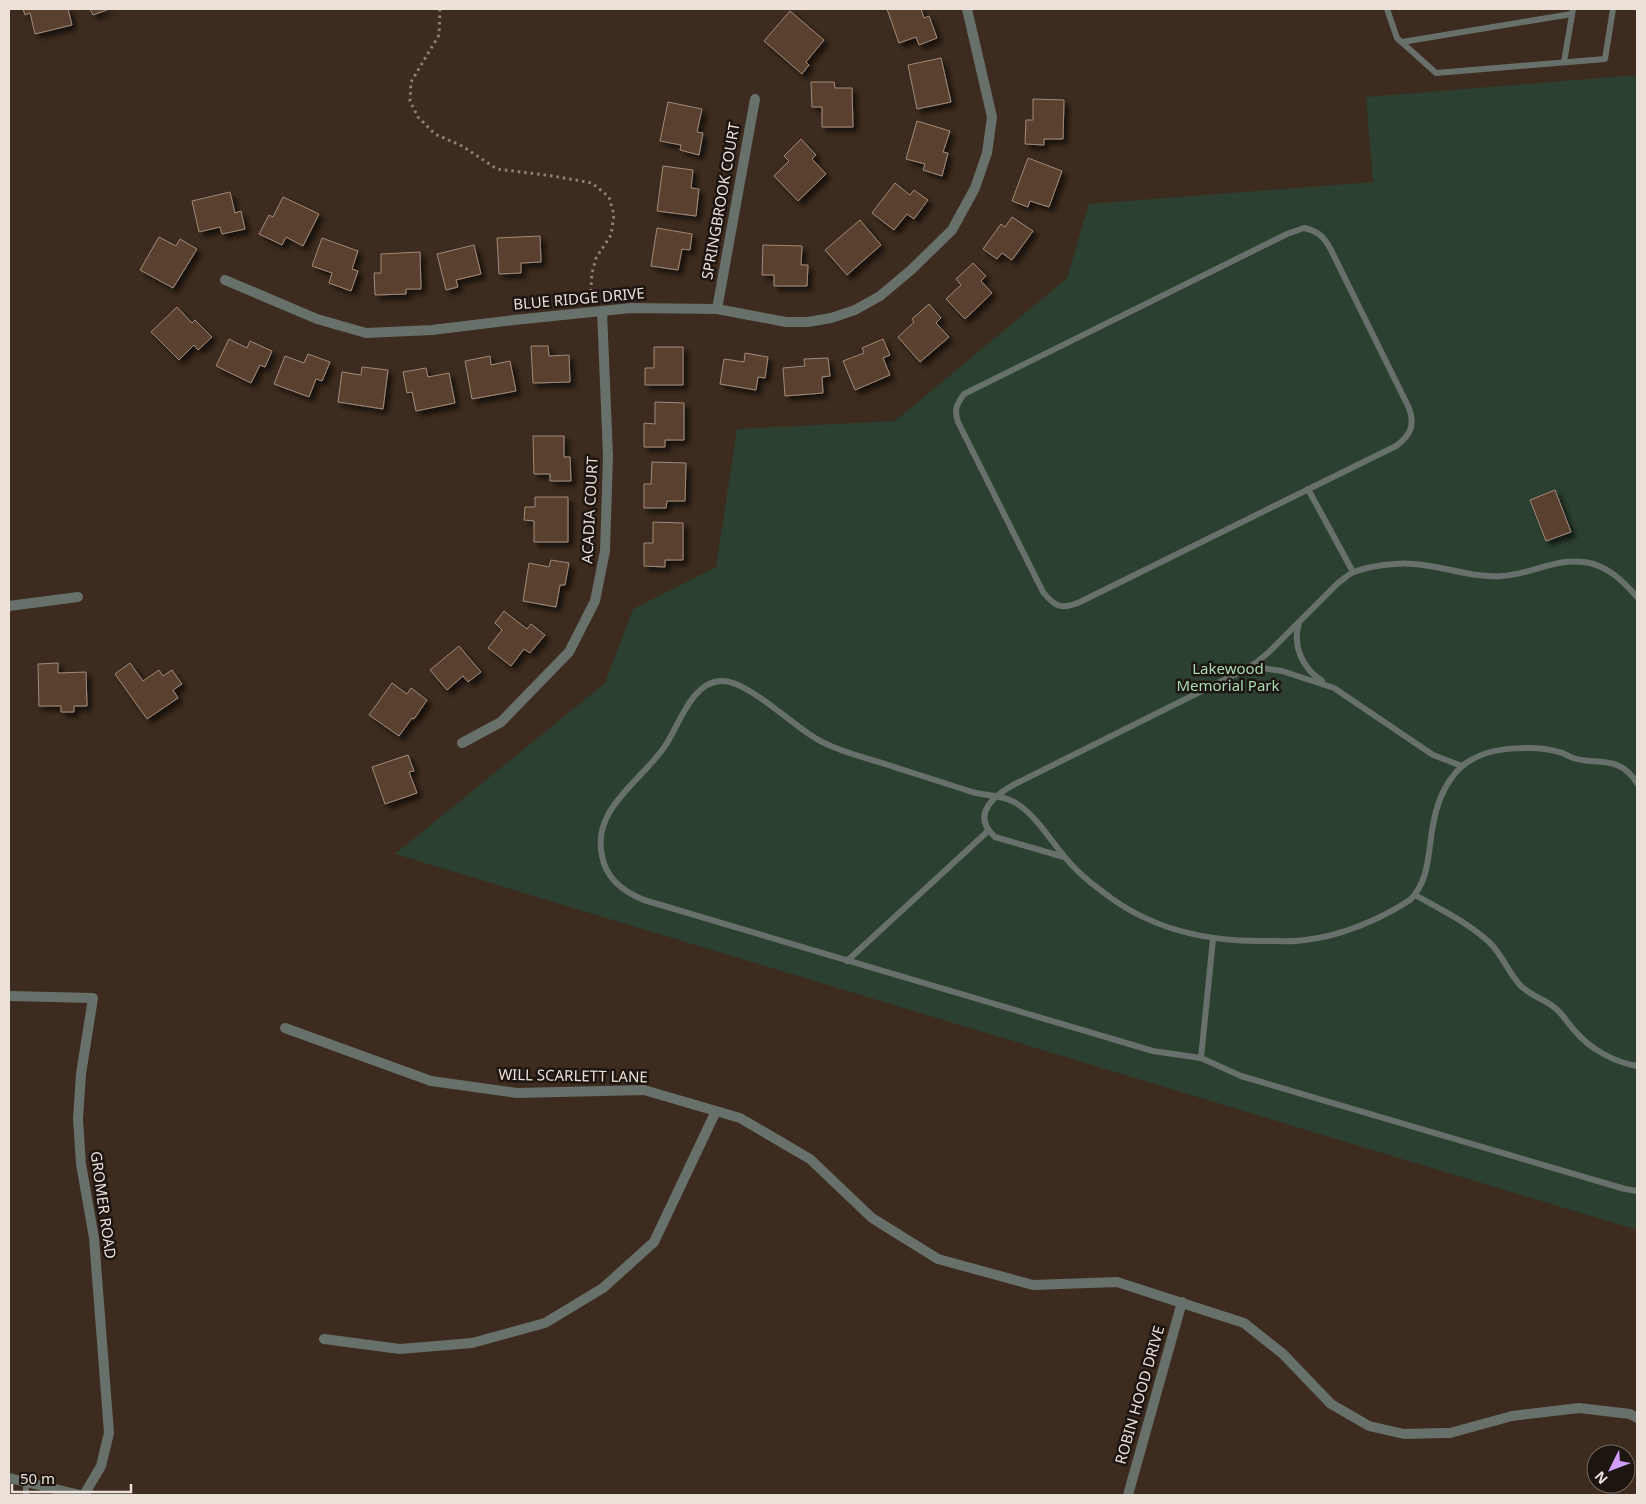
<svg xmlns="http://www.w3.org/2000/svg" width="1646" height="1504" font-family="'Noto Sans',sans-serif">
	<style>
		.green { fill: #2b4030 }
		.building { fill: #5a412d; stroke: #9e8a7a; filter: url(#shadow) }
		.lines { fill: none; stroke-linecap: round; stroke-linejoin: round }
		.path { stroke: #8e8074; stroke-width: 3; stroke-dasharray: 2.5 4; stroke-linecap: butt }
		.lane { stroke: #67706a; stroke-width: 6 }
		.street { stroke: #67706a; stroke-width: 10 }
		.labels { text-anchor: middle; stroke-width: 5; stroke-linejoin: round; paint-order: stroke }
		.street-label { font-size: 15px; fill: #ece1d8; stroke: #1d150f }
		.park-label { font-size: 15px; fill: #a7dbb3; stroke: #1d150f }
	</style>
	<defs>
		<filter id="shadow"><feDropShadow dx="4.5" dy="4.5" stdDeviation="2.5" flood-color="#0009"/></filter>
	</defs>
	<rect width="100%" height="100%" fill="#3c2b1e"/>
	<path class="green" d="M1637,75V1230L395,854L605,683L633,609L716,567L737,429L895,421L1067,278L1089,204L1373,182L1366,97Z"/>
	<g class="building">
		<path d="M23,9H68L72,25L35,34L30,13L25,15Z"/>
		<path d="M90,9H109L93,15Z"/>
		<path d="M887,9H921L924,18L929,16L937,38L919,45L916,37L899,43Z"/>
		<path d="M790,11L824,40L806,62L809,65L802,74L764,41Z"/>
		<path d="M941,58L951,102L917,109L908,65Z"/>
		<path d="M811,82H834L835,88H852L853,127H822V107H812Z"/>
		<path d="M1033,99L1064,100L1063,139H1044V145L1025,144L1026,120H1033Z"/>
		<path d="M668,102L702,109L697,132L703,133L699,155L680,150L681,145L660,141Z"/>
		<path d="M917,121L950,131L943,152L948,153L942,176L923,170L925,164L906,159Z"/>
		<path d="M801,139L816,155L812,159L826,174L798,201L774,176L789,161L784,156Z"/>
		<path d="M1028,158L1062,171L1049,207L1030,201L1028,207L1012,201Z"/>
		<path d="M663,166L693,170L691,188L699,189L696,216L657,211Z"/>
		<path d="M895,183L910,195L914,190L928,200L914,219L907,214L894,230L872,213Z"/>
		<path d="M230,192L235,213L241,211L245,229L222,234L220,227L199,232L192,201Z"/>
		<path d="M283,197L319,214L303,246L286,237L282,245L259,234L269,215L273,217Z"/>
		<path d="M1012,217L1033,231L1012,260L1002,253L997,259L983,249L1001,224L1005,227Z"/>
		<path d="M860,220L881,245L847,275L825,250Z"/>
		<path d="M657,228L692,234L690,250L682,249L678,270L651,266Z"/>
		<path d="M540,236L541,262L521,263V273L499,274L497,238Z"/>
		<path d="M159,237L176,246L180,239L197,249L173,288L140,270Z"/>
		<path d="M322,238L358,251L352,269L358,271L351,291L329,283L332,273L312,266Z"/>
		<path d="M474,245L481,274L456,280L458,287L446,290L437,254Z"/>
		<path d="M763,245L802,246L801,265H808L807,286H774V275H762Z"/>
		<path d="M420,252L421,289H406V294L375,295L374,273H381V254Z"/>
		<path d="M973,263L986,276L981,281L992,293L965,319L946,299L961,285L956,279Z"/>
		<path d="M929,304L941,318L936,323L949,337L920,362L898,337L914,322L912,319Z"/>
		<path d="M177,307L192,323L195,320L212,337L198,350L194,345L179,360L151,332Z"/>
		<path d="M229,339L247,348L250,341L272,351L265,367L260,365L251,383L216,366Z"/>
		<path d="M883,339L890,355L883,358L890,375L855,390L843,361L864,353L862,348Z"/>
		<path d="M531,346H548L549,356L569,355L570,382L533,383Z"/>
		<path d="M654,347H683V385H645V368H654Z"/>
		<path d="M745,353L768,357L765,378L758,377L756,390L720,384L724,359L744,362Z"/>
		<path d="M308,354L330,362L322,381L316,379L309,397L274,384L285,356L304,363Z"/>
		<path d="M490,356L491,365L510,361L516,391L472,399L465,361Z"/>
		<path d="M828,358L830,376L822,377L823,393L785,396L783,368L805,366L804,359Z"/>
		<path d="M362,367L388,370L383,409L338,402L342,372L361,375Z"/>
		<path d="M426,368L428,377L449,373L455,403L416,411L412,392L407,393L403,372Z"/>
		<path d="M655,402L684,403V440H665V447H644V423L655,424Z"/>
		<path d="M533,436H564V457H570L571,481H550V474H534Z"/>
		<path d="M652,462L686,463L685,501H667L666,508H644V484H651Z"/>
		<path d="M1555,490L1571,532L1546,541L1530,500Z"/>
		<path d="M535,497H568V542H534V521L524,520L525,507H535Z"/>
		<path d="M653,522L683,523V560H665V567L644,566V543H653Z"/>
		<path d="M551,560L569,563L565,585H560L556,607L523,601L529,563L549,567Z"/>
		<path d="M504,611L527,629L531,624L545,635L530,653L524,649L511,666L488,648L502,630L495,623Z"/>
		<path d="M459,646L481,672L468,682L463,676L447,690L430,670Z"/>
		<path d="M58,663V673L86,672L87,706H74V712H61V706H39L38,664Z"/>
		<path d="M130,663L143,681L159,670L163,676L172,670L182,684L173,690L178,698L147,719L115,674Z"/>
		<path d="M392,683L407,694L411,688L427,700L414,719L412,718L399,736L369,715Z"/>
		<path d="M408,755L414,771L409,772L417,793L385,804L372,767Z"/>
	</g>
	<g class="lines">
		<path class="path" d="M440,9L439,35L411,82L410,101L418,117L435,134L462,146L497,169L553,176L592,183L609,197L614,215L611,235L596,258L592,273L590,301"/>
		<g class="lane">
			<path d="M1387,9L1397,38L1436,73L1605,59L1613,9"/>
			<path d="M1402,42L1572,14"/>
			<path d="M1564,62L1573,9"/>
			<path d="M1304,228C1318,231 1323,236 1330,248L1409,408C1415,425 1411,435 1396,446L1080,602C1062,610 1055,607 1043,592L958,422C954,410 956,405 964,394L1287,234Z"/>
			<path d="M1308,489L1353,572"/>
			<path d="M1299,623C1292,645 1302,668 1322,681"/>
			<path d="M1247,669L1262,668L1282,671L1334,688L1433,755L1462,766"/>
			<path d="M1637,783C1618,754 1599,766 1573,758C1568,756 1564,753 1559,752C1537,745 1493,747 1473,759C1465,763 1458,769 1453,776C1442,790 1436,807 1433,825C1428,851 1430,880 1410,900C1379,920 1341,936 1305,940C1292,942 1279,941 1267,941C1207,942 1151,930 1103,892C1089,882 1075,870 1064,856C1049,838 1036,816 1016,803C1004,795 987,796 972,792C942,782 912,773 882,763C859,756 835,750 815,738C791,724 748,681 722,681C693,681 680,722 667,743C645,779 591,807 602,856C606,879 624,892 644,900L1153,1051L1201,1058L1241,1076L1625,1189L1637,1191"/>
			<path d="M1064,857L995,837C969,814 996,794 1017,783L1246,669L1257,662L1269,652L1338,583C1343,580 1348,574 1354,572C1369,566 1398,562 1414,564C1444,566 1471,578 1501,576C1530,575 1555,558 1584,562C1607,565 1623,581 1637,597"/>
			<path d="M1415,895C1440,909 1467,922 1489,942C1502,954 1508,972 1520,985C1530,996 1545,999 1555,1008C1563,1014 1568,1024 1575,1031C1590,1049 1614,1062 1637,1066"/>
			<path d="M847,961L988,831"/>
			<path d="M1201,1058L1213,939"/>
			<path d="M26,1495V1481"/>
		</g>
		<g class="street">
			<path d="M225,280L317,319L366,333L432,330L514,320L631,308L717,309L786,322H808L831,318L855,310L880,296L911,270L952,230L975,188L987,153L992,117L967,9"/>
			<path d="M717,309L755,99"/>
			<path d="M9,606L78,597"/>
			<path d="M462,743L501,722L569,652L595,601L605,551L608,456L602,311"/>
			<path d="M9,996L93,998L81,1074L78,1119L81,1164L94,1238L109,1433L101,1466L84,1495"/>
			<path d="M285,1028L431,1081L517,1093L644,1090L740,1118L810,1159L872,1218L938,1259L1033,1285L1117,1282L1244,1323L1283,1354L1331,1404L1369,1426L1404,1434L1443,1433H1450L1512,1416L1579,1408L1630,1414L1637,1418"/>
			<path d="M324,1339L400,1349L472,1343L545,1323L603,1288L654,1242L716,1111"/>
			<path d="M9,1478L80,1495"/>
			<path d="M1128,1495L1182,1302"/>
		</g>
	</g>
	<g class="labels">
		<g class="street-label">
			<text transform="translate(721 201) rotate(-80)" y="5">SPRINGBROOK COURT</text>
			<text transform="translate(579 299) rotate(-5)" y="5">BLUE RIDGE DRIVE</text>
			<text transform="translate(590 510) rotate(-87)" y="5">ACADIA COURT</text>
			<text transform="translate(573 1076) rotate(1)" y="5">WILL SCARLETT LANE</text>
			<text transform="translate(103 1205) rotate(82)" y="5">GROMER ROAD</text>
			<text transform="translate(1140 1395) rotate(-74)" y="5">ROBIN HOOD DRIVE</text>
		</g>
		<g class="park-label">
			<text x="1228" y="674">Lakewood<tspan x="1228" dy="17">Memorial Park</tspan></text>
		</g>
	</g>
	<rect width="1646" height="1504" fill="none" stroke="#ece1d8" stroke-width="20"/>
	<g transform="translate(1611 1469) rotate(228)"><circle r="24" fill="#1d150f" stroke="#70675f"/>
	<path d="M0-4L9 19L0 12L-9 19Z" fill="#d09dfe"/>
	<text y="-8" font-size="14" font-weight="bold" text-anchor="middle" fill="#ece1d8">N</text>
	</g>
	<path d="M12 1484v8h119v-8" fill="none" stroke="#ece1d8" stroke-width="2.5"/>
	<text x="20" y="1484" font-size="15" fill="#ece1d8" stroke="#1d150f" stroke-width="4" paint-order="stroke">50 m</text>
</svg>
